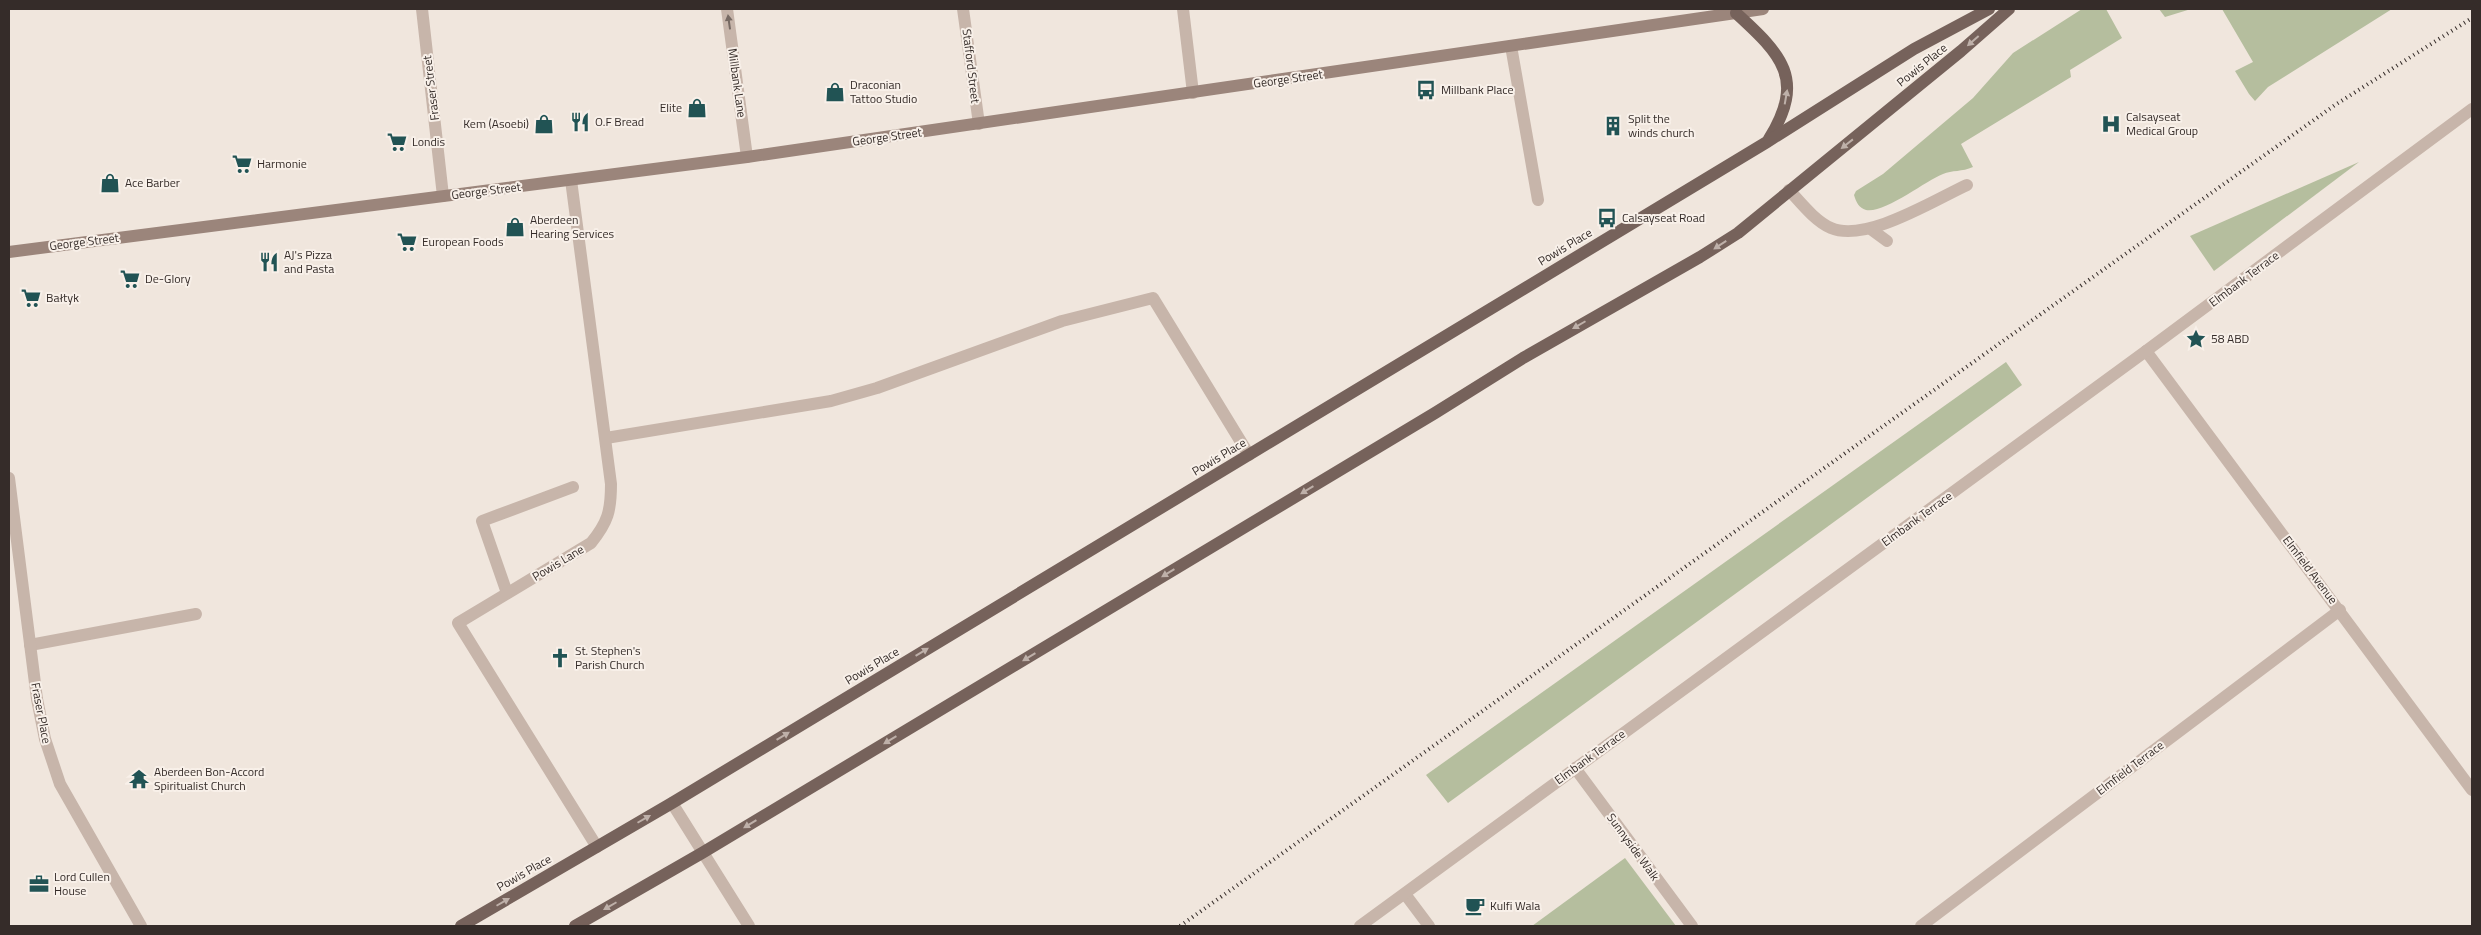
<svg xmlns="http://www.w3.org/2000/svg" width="2481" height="935" font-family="'Titillium Web',sans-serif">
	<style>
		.green { fill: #b5be9e }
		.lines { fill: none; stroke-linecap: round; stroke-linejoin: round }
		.lane { stroke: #c7b5aa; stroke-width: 12 }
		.street { stroke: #c7b5aa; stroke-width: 12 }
		.secondary { stroke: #9b857b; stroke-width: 12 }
		.primary { stroke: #76625b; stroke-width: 12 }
		.rail { stroke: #352c29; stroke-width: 4; stroke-dasharray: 1 4; stroke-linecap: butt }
		.oneway { fill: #776a63 }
		.oneway2 { fill: #beb0a9 }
		.labels { text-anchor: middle; stroke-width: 4; stroke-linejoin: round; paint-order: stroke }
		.street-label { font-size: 12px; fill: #352c29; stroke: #f8f0e9 }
		.poi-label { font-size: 12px; fill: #352c29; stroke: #f8f0e9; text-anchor: start }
	</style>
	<rect width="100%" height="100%" fill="#f0e6dd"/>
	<g class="green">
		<path d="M2082,9H2106L2122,38L2070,70L2071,77L1961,144L1973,167C1962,172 1952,170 1943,174C1925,181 1884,214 1866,210C1859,208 1856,202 1854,195L1856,191L1883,174L1973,98L2013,53Z"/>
		<path d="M2159,9H2191L2165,17Z"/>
		<path d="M2222,9H2392L2268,87L2255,101L2249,94L2235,71L2253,62Z"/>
		<path d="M2359,162L2214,271L2190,236Z"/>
		<path d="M2006,362L2022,385L1448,803L1426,775Z"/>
		<path d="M1625,858L1676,926H1532Z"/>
	</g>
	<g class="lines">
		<g class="lane">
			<path d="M1183,9L1193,93"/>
			<path d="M1511,46L1538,200"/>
			<path d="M1789,190C1801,203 1815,221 1831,228C1866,243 1934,200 1967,185"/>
			<path d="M1872,230L1887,241"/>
			<path d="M606,438L831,401L877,388L1062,321L1153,298L1249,455"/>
			<path d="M507,593L482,521L573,487"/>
			<path d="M30,645L196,614"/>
			<path d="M1575,768L1692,926"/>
			<path d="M672,803L749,926"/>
		</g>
		<g class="street">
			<path d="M422,9L443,196"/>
			<path d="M727,9L747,157"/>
			<path d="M963,9L979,124"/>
			<path d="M571,180L611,484C611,511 608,522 591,543L458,623L597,847"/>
			<path d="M2146,351L2472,790"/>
			<path d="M9,478L37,699L45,739L60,784L141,926"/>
			<path d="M1405,894L1429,926"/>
			<path d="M1360,926L2146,351L2472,109"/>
			<path d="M1921,926L2340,610"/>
		</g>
		<path class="secondary" d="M9,252L747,157L1763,9"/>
		<g class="primary">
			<path d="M1736,13C1782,55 1806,79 1769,139"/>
			<path d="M461,926L672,803L1767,142L1914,49L1989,9"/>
			<path d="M575,926L702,853L1435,413L1523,358L1700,257L1738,233L1961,51L2009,9"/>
		</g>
		<path class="rail" d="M1180,926L2335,105L2472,18"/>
	</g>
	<defs><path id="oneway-solid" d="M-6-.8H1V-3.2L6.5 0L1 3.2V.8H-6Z" transform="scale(1.25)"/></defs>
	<use class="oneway" href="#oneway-solid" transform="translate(729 22) rotate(-98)"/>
	<g class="oneway2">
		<use href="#oneway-solid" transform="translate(1973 41) rotate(139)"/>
		<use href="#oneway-solid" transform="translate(1786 97) rotate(-80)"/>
		<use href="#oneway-solid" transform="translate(1847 144) rotate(142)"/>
		<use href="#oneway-solid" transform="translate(1720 245) rotate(147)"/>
		<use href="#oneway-solid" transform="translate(1579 325) rotate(150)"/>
		<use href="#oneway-solid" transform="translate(1307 490) rotate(149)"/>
		<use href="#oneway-solid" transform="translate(1168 573) rotate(149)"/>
		<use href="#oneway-solid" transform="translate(922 652) rotate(-31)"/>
		<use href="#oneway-solid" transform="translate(1029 657) rotate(149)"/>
		<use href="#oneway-solid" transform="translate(783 736) rotate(-31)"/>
		<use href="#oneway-solid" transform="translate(890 740) rotate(149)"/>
		<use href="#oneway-solid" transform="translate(644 819) rotate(-30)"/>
		<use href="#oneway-solid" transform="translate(750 824) rotate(149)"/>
		<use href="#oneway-solid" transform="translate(503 902) rotate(-30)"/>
		<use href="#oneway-solid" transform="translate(610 906) rotate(150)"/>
	</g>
	<defs>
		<symbol id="bus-bare" viewBox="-9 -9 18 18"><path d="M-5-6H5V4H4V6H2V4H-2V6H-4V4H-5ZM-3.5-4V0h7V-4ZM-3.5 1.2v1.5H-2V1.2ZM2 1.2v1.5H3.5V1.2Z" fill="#215354" stroke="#f8f0e9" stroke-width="2.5" paint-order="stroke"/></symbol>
		<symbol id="shop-bare" viewBox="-9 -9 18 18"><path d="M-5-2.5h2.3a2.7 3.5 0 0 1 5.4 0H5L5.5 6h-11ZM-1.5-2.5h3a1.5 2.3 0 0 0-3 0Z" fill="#215354" stroke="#f8f0e9" stroke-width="2.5" paint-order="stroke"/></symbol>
		<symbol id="restaurant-bare" viewBox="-9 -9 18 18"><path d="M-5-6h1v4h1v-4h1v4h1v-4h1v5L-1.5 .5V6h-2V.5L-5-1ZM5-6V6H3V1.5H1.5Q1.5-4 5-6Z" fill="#215354" stroke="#f8f0e9" stroke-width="2.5" paint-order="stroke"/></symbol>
		<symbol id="hospital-bare" viewBox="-9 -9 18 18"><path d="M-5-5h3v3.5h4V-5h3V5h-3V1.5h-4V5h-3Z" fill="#215354" stroke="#f8f0e9" stroke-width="2.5" paint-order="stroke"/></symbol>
		<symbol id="building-bare" viewBox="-9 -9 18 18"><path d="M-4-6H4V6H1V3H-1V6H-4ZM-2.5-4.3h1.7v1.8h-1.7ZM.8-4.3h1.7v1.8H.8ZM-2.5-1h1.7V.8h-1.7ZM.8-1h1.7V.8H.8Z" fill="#215354" stroke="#f8f0e9" stroke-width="2.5" paint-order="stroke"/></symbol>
		<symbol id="supermarket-bare" viewBox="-9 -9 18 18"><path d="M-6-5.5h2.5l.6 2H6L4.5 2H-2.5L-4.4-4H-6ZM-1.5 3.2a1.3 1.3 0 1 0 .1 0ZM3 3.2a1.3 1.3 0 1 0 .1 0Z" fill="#215354" stroke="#f8f0e9" stroke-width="2.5" paint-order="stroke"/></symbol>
		<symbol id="sight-bare" viewBox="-9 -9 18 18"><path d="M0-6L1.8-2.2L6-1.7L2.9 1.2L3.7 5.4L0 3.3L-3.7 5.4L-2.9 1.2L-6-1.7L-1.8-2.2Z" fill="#215354" stroke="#f8f0e9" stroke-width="2.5" paint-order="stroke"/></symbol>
		<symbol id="church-bare" viewBox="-9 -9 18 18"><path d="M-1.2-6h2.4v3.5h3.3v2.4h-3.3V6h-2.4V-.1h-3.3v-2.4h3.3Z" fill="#215354" stroke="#f8f0e9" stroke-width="2.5" paint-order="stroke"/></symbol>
		<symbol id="temple-bare" viewBox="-9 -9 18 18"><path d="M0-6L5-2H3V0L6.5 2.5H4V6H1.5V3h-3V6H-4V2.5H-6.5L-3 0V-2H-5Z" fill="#215354" stroke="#f8f0e9" stroke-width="2.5" paint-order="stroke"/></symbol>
		<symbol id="office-bare" viewBox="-9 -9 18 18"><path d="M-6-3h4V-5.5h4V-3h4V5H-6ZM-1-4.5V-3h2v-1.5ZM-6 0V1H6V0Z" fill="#215354" stroke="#f8f0e9" stroke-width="2.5" paint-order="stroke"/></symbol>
		<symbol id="cafe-bare" viewBox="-9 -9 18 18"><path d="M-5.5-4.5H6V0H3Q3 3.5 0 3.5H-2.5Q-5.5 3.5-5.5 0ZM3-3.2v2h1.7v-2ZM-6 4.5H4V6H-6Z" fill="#215354" stroke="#f8f0e9" stroke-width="2.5" paint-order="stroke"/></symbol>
	</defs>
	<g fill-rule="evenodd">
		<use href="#bus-bare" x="1412" y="76" width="28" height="28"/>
		<use href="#shop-bare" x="821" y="78" width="28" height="28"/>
		<use href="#shop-bare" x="683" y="94" width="28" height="28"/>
		<use href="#restaurant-bare" x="566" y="108" width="28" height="28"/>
		<use href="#shop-bare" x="530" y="110" width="28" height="28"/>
		<use href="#hospital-bare" x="2097" y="110" width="28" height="28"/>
		<use href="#building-bare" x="1599" y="112" width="28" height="28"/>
		<use href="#supermarket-bare" x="383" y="128" width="28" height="28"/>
		<use href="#supermarket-bare" x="228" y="150" width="28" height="28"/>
		<use href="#shop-bare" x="96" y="169" width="28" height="28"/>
		<use href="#bus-bare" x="1593" y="204" width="28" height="28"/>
		<use href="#shop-bare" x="501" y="213" width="28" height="28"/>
		<use href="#supermarket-bare" x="393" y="228" width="28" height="28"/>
		<use href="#restaurant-bare" x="255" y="248" width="28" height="28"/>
		<use href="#supermarket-bare" x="116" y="265" width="28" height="28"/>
		<use href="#supermarket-bare" x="17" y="284" width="28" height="28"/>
		<use href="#sight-bare" x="2182" y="325" width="28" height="28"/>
		<use href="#church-bare" x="546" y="644" width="28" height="28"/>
		<use href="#temple-bare" x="125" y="765" width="28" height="28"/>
		<use href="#office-bare" x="25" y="870" width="28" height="28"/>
		<use href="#cafe-bare" x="1461" y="892" width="28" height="28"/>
	</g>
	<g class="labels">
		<g class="street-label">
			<text transform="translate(1922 65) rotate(-39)" y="4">Powis Place</text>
			<text transform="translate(971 66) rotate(83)" y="4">Stafford Street</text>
			<text transform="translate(1288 79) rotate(-8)" y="4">George Street</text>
			<text transform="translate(737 83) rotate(82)" y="4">Millbank Lane</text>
			<text transform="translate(431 88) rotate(-97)" y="4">Fraser Street</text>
			<text transform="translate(887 137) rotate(-8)" y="4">George Street</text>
			<text transform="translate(486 191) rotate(-7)" y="4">George Street</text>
			<text transform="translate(84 242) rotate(-7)" y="4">George Street</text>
			<text transform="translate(1565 247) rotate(-31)" y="4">Powis Place</text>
			<text transform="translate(2244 279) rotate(-37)" y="4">Elmbank Terrace</text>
			<text transform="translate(1219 457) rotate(-31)" y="4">Powis Place</text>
			<text transform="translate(1917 519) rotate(-36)" y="4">Elmbank Terrace</text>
			<text transform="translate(558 563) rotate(-31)" y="4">Powis Lane</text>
			<text transform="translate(2310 570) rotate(53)" y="4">Elmfield Avenue</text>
			<text transform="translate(872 666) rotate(-31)" y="4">Powis Place</text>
			<text transform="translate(41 713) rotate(79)" y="4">Fraser Place</text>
			<text transform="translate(1590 757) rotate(-36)" y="4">Elmbank Terrace</text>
			<text transform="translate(2130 768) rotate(-37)" y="4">Elmfield Terrace</text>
			<text transform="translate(1633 847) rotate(54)" y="4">Sunnyside Walk</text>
			<text transform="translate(524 873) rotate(-30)" y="4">Powis Place</text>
		</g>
		<g class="poi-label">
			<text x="850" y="89">Draconian<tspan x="850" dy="14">Tattoo Studio</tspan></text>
			<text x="1441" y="94">Millbank Place</text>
			<text x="682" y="112" text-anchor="end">Elite</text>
			<text x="2126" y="121">Calsayseat<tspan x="2126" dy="14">Medical Group</tspan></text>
			<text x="1628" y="123">Split the<tspan x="1628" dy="14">winds church</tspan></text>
			<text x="595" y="126">O.F Bread</text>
			<text x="529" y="128" text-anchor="end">Kem (Asoebi)</text>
			<text x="412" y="146">Londis</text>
			<text x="257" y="168">Harmonie</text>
			<text x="125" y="187">Ace Barber</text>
			<text x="1622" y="222">Calsayseat Road</text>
			<text x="530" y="224">Aberdeen<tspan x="530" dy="14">Hearing Services</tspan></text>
			<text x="422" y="246">European Foods</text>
			<text x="284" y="259">AJ's Pizza<tspan x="284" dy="14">and Pasta</tspan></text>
			<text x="145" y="283">De-Glory</text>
			<text x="46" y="302">Bałtyk</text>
			<text x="2211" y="343">58 ABD</text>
			<text x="575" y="655">St. Stephen's<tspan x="575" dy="14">Parish Church</tspan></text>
			<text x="154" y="776">Aberdeen Bon-Accord<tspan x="154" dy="14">Spiritualist Church</tspan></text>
			<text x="54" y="881">Lord Cullen<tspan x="54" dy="14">House</tspan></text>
			<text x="1490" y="910">Kulfi Wala</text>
		</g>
	</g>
	<rect width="2481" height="935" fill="none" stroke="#352c29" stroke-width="20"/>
</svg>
